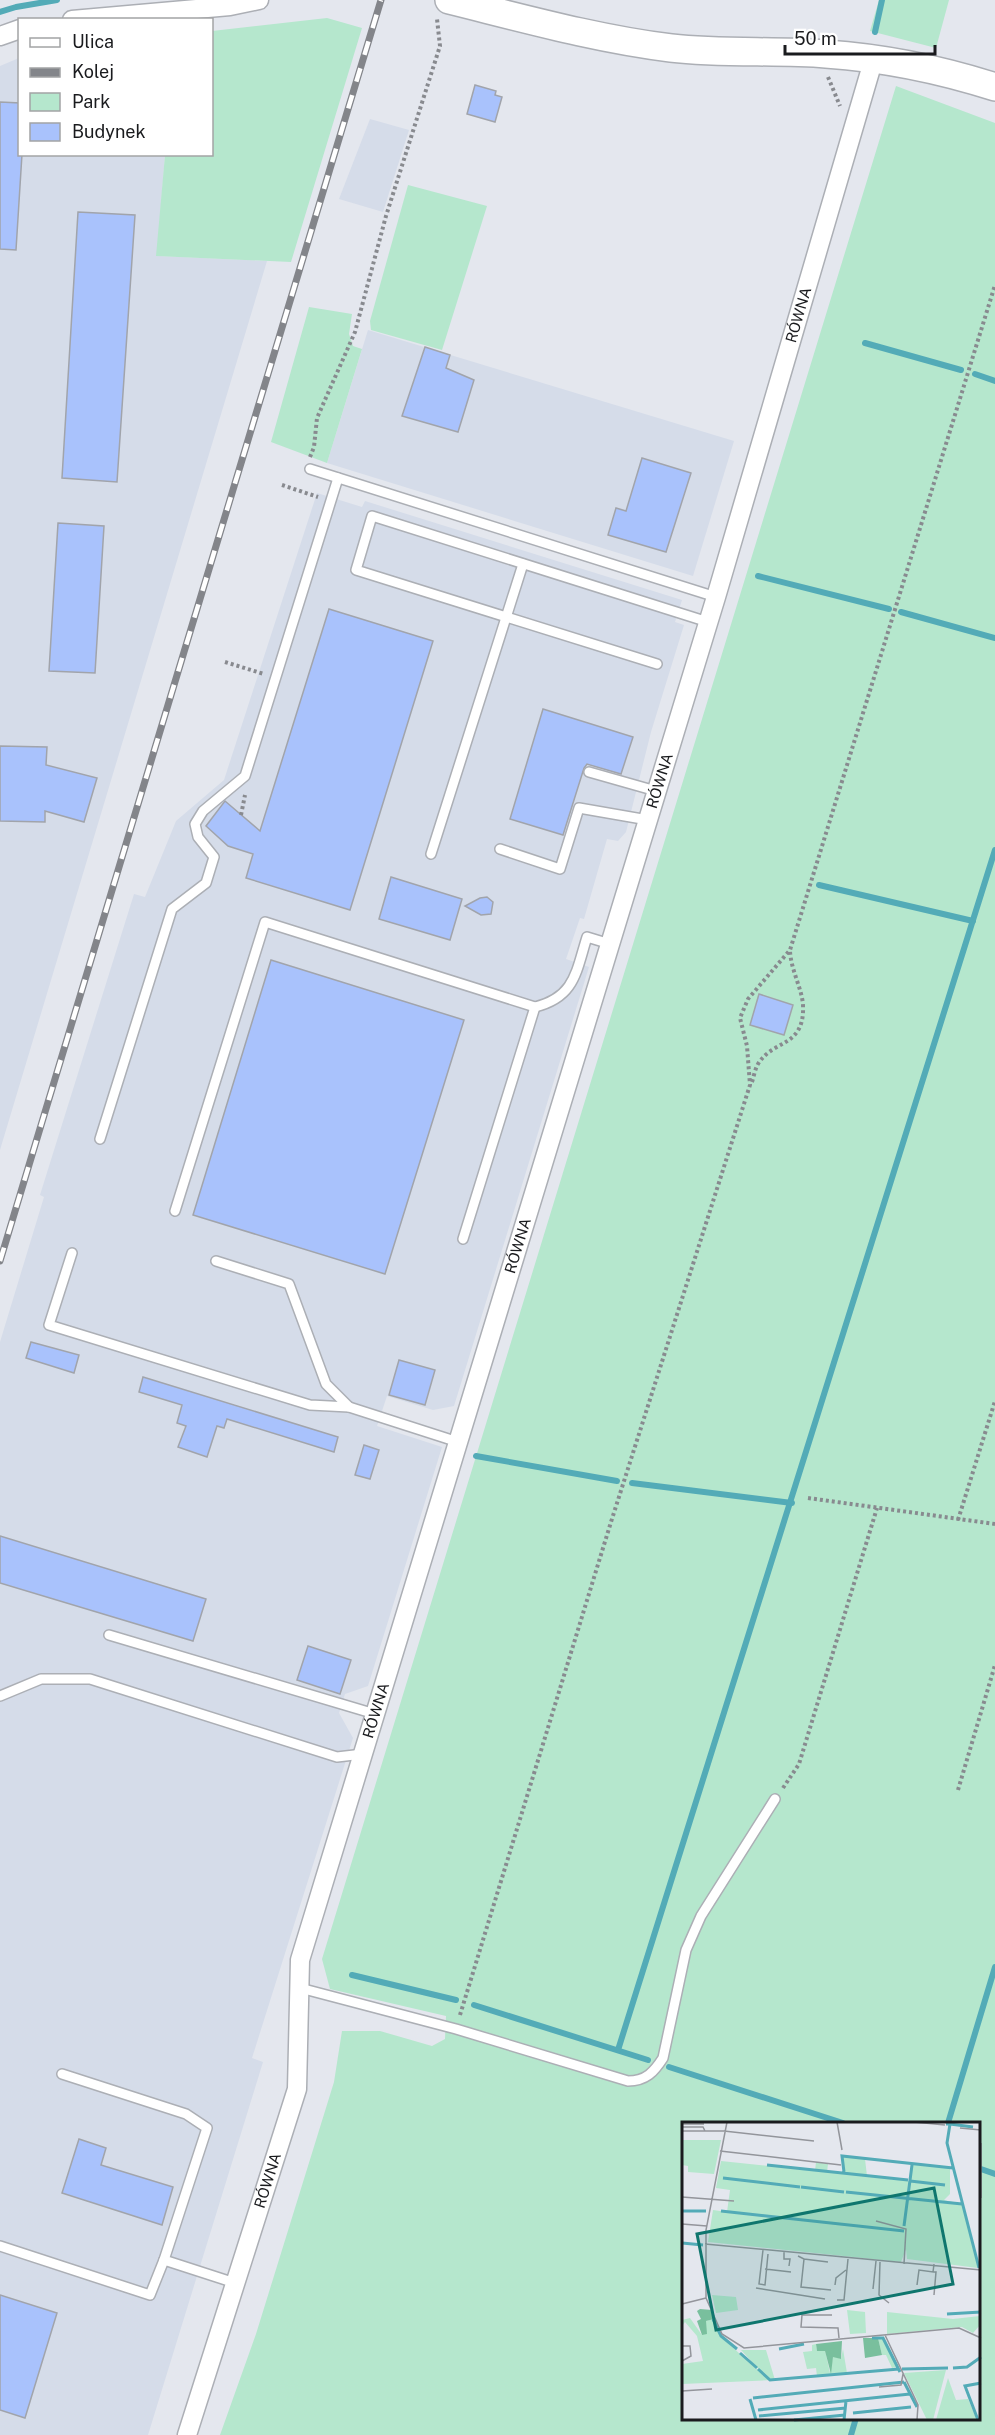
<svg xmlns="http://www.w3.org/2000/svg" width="995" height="2435" font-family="'Public Sans',sans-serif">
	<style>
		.built { fill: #d5dce9 }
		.green { fill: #b5e7cd; fill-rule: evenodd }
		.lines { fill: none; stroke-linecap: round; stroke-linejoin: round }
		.stream { stroke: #53abb7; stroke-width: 6 }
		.building { fill: #a9c2fc; stroke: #a1a4ab; stroke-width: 1.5 }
		.lane-casing { stroke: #acafb5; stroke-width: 12 }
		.street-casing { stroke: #acafb5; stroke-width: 21 }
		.secondary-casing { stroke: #acafb5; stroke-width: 30 }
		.path { stroke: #888a8f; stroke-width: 4; stroke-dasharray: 3 3; stroke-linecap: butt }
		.lane { stroke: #fff; stroke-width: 9 }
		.street { stroke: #fff; stroke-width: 18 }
		.secondary { stroke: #fff; stroke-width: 27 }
		.rail-casing { stroke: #83858a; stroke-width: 7 }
		.rail { stroke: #fff; stroke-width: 4.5; stroke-dasharray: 14; stroke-linecap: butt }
		.labels { text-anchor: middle; stroke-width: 5; stroke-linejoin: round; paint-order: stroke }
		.street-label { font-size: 15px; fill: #1a1b1e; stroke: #fff }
		.inset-river { fill: none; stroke: #53abb7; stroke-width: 3 }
		.inset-road { fill: none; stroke: #93959b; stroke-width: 1.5 }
		.view { fill: #0f766e; fill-opacity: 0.15; stroke: #0f766e; stroke-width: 3 }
		.inset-edge { fill: none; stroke: #1a1b1e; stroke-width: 3 }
	</style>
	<rect width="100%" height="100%" fill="#e4e7ee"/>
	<g class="built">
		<path d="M19,58L20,154L165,155L157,256L267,261L0,1150V66Z"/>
		<path d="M370,119L409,130L383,212L339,199Z"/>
		<path d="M368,330L734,441L693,576L327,463Z"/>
		<path d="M317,493L362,507L365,501L682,600L675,622L684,625L651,732L626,832L618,841L607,839L584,919L580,918L566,959L589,967L454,1406L433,1410L387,1396L377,1426L442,1447L368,1686L345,1694L339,1713L353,1738L252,2058L263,2062L148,2435H0V1342L44,1197L40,1195L134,894L145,897L176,821L224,780Z"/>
	</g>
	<g class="green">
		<path d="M879,0H949L936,48L870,31Z"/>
		<path d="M327,18L362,28L291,262L156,256L165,155L212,154V31Z"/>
		<path d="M896,86L995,123V2435H220L256,2334L334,2082L342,2031H380L432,2046L445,2039L446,2016L330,1989L322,1959ZM683,2123H978V2418H683Z"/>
		<path d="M408,185L487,206L442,350L371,330L370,321Z"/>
		<path d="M309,307L352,314L349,334L353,346L362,349L327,463L271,442Z"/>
	</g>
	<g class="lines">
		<g class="stream">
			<path d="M0,12L16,7L57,0"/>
			<path d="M875,32L882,0"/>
			<path d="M865,343L961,370"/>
			<path d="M975,374L995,381"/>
			<path d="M758,576L889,609"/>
			<path d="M901,612L995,638"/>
			<path d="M819,885L973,921"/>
			<path d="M476,1456L617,1481"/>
			<path d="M632,1483L792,1503"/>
			<path d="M352,1975L456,2000"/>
			<path d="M474,2005L648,2060"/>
			<path d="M618,2050L995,850"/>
			<path d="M669,2067L843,2123"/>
			<path d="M948,2123L995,1967"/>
			<path d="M978,2168L995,2174"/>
			<path d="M851,2435L856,2418"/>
		</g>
	</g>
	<g class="building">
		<path d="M475,85L496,91L495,95L502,97L495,122L467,114Z"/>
		<path d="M0,102L20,103V154H22L16,250L0,249Z"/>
		<path d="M78,212L135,215L117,482L62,478Z"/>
		<path d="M425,347L450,355L446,368L474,380L458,432L402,416Z"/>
		<path d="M642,458L691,473L666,552L608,535L616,508L626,511Z"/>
		<path d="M58,523L104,526L95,673L49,671Z"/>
		<path d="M329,609L433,641L350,910L246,878L253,854L228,846L206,826L225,801L260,831Z"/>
		<path d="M543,709L633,737L621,774L587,764L584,768L563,835L510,819Z"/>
		<path d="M0,746L47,747L46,765L97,778L84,822L45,811V822L0,821Z"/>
		<path d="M391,877L462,899L450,940L379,919Z"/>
		<path d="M487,897L493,902L491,914L481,915L465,906L480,898Z"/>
		<path d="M271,960L464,1020L385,1274L193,1215Z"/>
		<path d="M759,994L793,1005L784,1035L750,1025Z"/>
		<path d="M31,1342L79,1355L74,1373L26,1358Z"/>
		<path d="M399,1360L435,1370L425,1405L389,1395Z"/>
		<path d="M143,1377L338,1437L334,1452L227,1419L224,1428L217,1426L207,1457L178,1447L186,1426L177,1423L182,1405L139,1392Z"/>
		<path d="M364,1445L379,1450L370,1479L355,1475Z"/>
		<path d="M0,1536L206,1599L193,1641L0,1583Z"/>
		<path d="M308,1646L351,1660L340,1694L297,1680Z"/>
		<path d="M79,2139L106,2148L101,2165L173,2187L162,2225L62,2193Z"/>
		<path d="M0,2295L57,2313L25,2418L0,2410Z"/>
	</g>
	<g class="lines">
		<defs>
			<g id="lane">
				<path d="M310,469L716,597"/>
				<path d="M657,664L356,570L372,516L708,622"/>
				<path d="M589,772L656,791"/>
				<path d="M500,849L560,869L579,808L648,820"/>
				<path d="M431,854L523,564"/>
				<path d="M100,1139L172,909L206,883L214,857L198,837L195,824L203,811L245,776L338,478"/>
				<path d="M175,1211L265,922L535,1007C575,997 576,972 587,937L610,944"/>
				<path d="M463,1239L535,1007"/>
				<path d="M72,1253L49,1325L310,1405L349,1407L458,1442"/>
				<path d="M216,1261L289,1284L326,1384L349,1407"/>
				<path d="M109,1635L375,1714"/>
				<path d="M0,1696L41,1679H90L337,1757L363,1754"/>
				<path d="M300,1988L456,2029L628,2081C646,2081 654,2072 663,2058L686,1950L701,1916L775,1799"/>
				<path d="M62,2074L186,2114L207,2128L164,2260L235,2283"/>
				<path d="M0,2246L150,2295L164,2260"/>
			</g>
			<g id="street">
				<path d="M72,20L230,6L259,0"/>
				<path d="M0,36L20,29"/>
				<path id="s1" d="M187,2435L297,2089L300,1960L716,597L874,58"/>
			</g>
			<path id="secondary" d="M449,0C522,18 597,39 671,48C723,54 775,50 826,54C884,58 939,69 995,87"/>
		</defs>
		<use href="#lane" class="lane-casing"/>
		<use href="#street" class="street-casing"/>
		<use href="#secondary" class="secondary-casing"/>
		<g class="path">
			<path d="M828,77L840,106"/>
			<path d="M310,457L314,447L317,418L355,332L386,216L440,46L437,19"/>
			<path d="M282,485L318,497"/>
			<path d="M225,662L264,674"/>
			<path d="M241,815L245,795"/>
			<path d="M752,1082C754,1076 755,1069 758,1064C773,1039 805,1048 803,1005C802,989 791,970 790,951"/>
			<path d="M808,1498L995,1524"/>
			<path d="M958,1520L995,1401"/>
			<path d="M783,1788L799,1764L877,1508"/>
			<path d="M958,1790L995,1665"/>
			<path d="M460,2015L611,1522L750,1085L747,1046L740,1018L748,999L790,950L995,285"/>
		</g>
		<use href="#lane" class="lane"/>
		<use href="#street" class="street"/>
		<use href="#secondary" class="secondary"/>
		<defs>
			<path id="rail" d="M0,1261L381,0"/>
		</defs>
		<use href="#rail" class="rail-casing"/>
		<use href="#rail" class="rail"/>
	</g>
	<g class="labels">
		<g class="street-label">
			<text dy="5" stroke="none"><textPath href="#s1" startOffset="2211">RÓWNA</textPath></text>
			<text dy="5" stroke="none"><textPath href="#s1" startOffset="1725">RÓWNA</textPath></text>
			<text dy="5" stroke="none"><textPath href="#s1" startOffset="1239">RÓWNA</textPath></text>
			<text dy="5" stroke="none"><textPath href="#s1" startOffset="753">RÓWNA</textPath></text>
			<text dy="5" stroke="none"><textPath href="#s1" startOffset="267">RÓWNA</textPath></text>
		</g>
	</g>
	<g transform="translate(682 2122)">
		<rect width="298" height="298" fill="#e4e7ee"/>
		<path d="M0,18H39L32,52L6,50V44L0,43ZM160,34L183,37L185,54L190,55L227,59L230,41L268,45V72L262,78L280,82L296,146L225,137L224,127L219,140L26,120L31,88L45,90L48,68L34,66L39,39L133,49L134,40L146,42L145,50L162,52ZM30,173L54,175L56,188L34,191ZM165,188L183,190L184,211L168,212ZM205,190L271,197L298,194V203L291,211L280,205L205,212ZM8,196L20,213L24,199L31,197L38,214L86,257L59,228H84L93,258L0,262V242L21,239L15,214L3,200L0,204V198ZM196,216H201L215,245L210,246L204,233H200ZM134,222L135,229L143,228L148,251L151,234L159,237L161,227L165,251L135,254L134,246L125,247L121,230L130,229V223ZM264,248L251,298H245L222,251ZM266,256L274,278L286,277L295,298H254Z" fill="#b5e7cd"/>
		<path d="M18,187L30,188L32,197L24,199L25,212L20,213L15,199L19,197L15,189ZM181,216H196L200,233L183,236ZM160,219L159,237L151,235L149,252L143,229H135L134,222Z" fill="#79bf9d"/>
		<path class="inset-river" d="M264,2H268L265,21L297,146M268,2L291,5M85,43L226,58M162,50L160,34L271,46M41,56L118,65M228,59L263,63M119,65L162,70M164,70L280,82M0,89H24M39,89L222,109M222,104L230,43M0,121L21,123M265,192L299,190M31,197L39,214L55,227M190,216H201L218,250M97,227L122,222M58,231L75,246M271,246L285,245L299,235M76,247L88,258L217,247M220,247L266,246M222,260L235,285M71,276L222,260M68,277L74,298M76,288L228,272M171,291L229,285M77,294L164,286M112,298L163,293M162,298L164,279M296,298L283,264L299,261"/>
		<path class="inset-road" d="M155,0L160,28M232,0L263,3M0,2H22M0,5H21L23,9M278,6L299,8M0,9H42L132,19M299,21V76M38,29L159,43M0,75L52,79M194,99L224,107L222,142M0,102L25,104M23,122L299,148M81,128L77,162L83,163L86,132M102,130V137H108L107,144M116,134L122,137L119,165L149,168M122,137L146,140M198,140L197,173L207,181M83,147L109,150M251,150H254L252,173M153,163L154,156L164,148M235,163L237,148L251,150L252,142M74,166L143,177M191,167L194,139M24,176L40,212L62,226L277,206L299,216M24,176V108L45,0M155,178H162L166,137M0,182L24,176M150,193H120L119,205L156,206L157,216M203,213L236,283L235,298M0,224H8L9,234L0,239M197,265L219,263L221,252M0,269L30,267"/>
		<path class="view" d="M252,66L271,162L34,208L15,112Z"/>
		<rect width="298" height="298" class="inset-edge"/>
	</g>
	<rect x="18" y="18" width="195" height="138" fill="#ffffff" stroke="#a3a4a5" stroke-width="1.5"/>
	<rect x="30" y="38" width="30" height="9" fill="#ffffff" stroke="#a3a4a5" stroke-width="1.5"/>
	<text x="72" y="48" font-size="18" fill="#1a1b1e">Ulica</text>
	<rect x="30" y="68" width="30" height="9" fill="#83858a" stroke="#a3a4a5" stroke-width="1.5"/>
	<text x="72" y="78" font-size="18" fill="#1a1b1e">Kolej</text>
	<rect x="30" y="93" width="30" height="18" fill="#b5e7cd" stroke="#a3a4a5" stroke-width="1.5"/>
	<text x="72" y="108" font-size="18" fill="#1a1b1e">Park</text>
	<rect x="30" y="123" width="30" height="18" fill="#a9c2fc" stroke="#a3a4a5" stroke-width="1.5"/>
	<text x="72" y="138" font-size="18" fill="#1a1b1e">Budynek</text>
	<path d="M785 45v9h150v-9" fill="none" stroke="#1a1b1e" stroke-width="3"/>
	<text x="794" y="45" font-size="18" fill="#1a1b1e" stroke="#ffffff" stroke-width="4.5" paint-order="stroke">50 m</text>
</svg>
